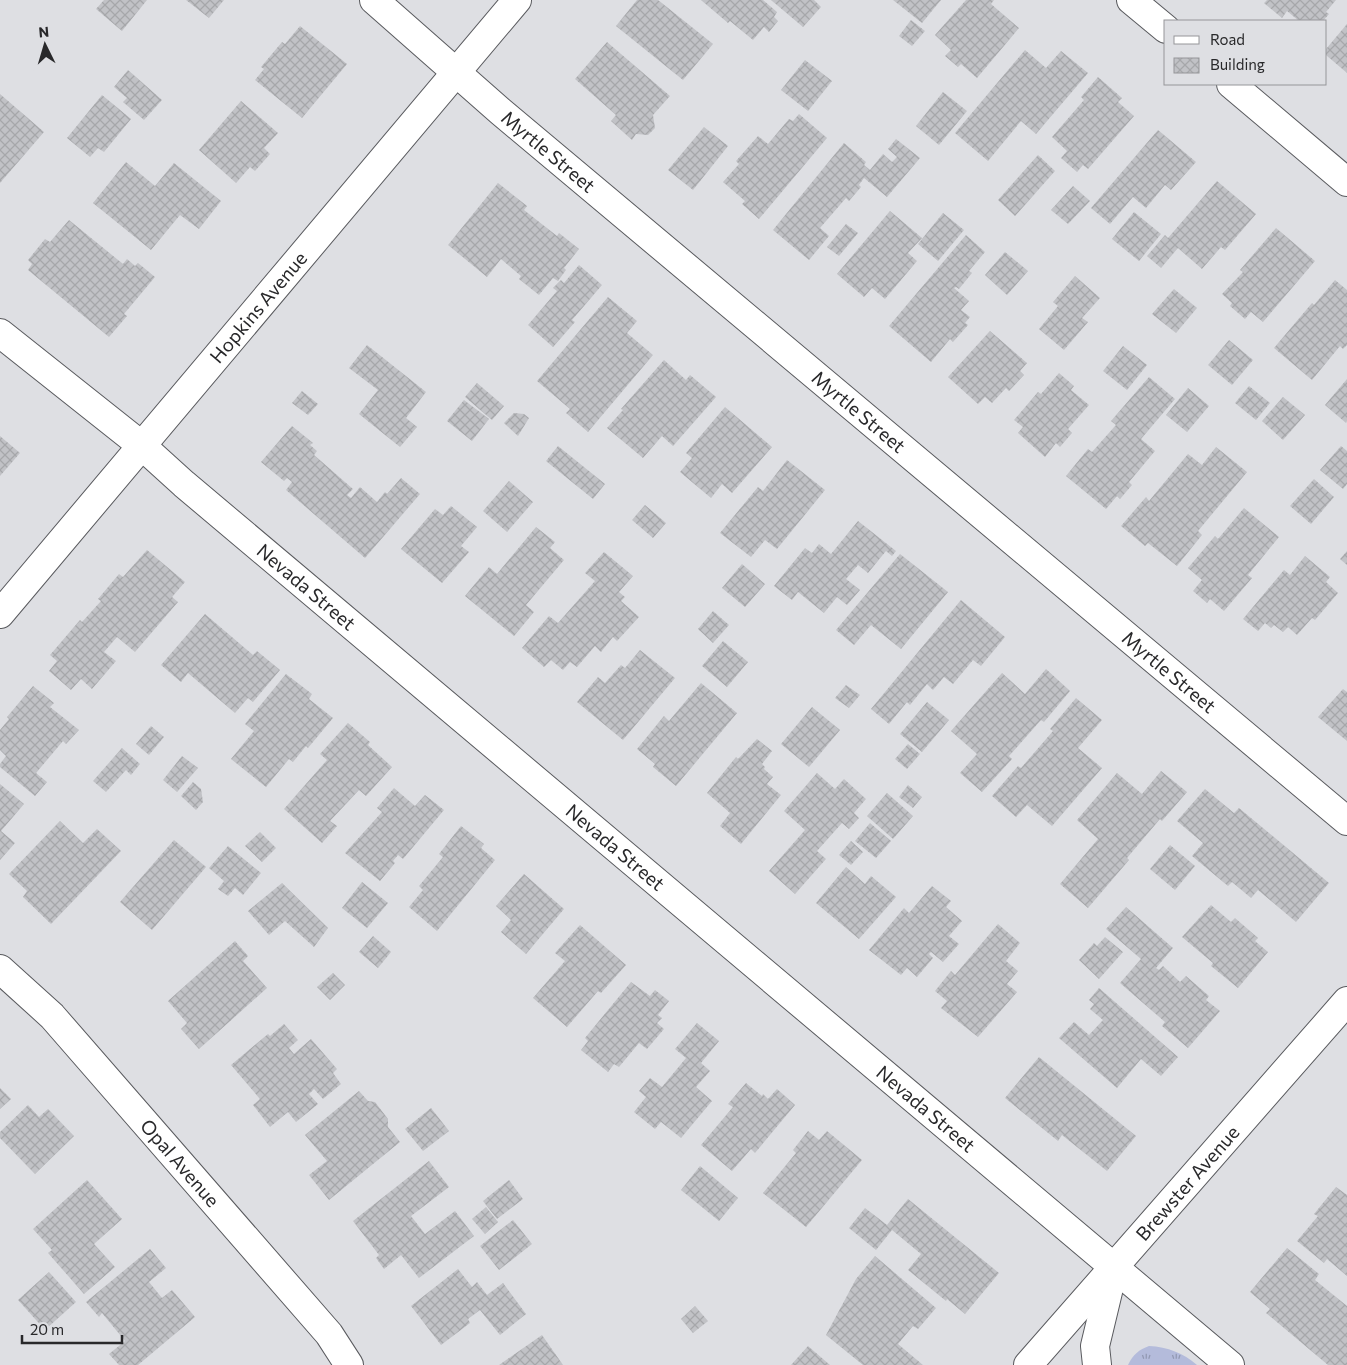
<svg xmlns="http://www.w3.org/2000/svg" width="1347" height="1365" font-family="Commissioner,sans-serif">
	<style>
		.grass { fill: url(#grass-tufts) }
		.building { fill: url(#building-cross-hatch) }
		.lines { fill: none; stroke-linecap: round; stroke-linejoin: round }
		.minor-casing { stroke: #595a5e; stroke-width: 30 }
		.minor { stroke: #fff; stroke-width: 28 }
		.labels { text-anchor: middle; stroke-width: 5; stroke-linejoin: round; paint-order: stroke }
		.street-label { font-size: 19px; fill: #28282a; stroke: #dedfe3 }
	</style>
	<defs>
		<pattern id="grass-tufts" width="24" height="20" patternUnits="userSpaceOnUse" patternTransform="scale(1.25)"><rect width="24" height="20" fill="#b4bbdb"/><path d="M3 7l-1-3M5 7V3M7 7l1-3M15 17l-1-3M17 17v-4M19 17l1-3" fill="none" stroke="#9298b2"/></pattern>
		<pattern id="building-cross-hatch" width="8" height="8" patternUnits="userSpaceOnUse" patternTransform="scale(1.25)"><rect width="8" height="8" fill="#c1c2c6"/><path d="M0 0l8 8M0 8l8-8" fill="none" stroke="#a6a7aa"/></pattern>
	</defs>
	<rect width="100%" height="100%" fill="#dedfe3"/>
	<path class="grass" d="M1149,1346C1168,1347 1183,1353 1197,1365H1128C1133,1354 1139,1350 1149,1346Z"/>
	<g class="building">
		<path d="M104,0H147L122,31L96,9Z"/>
		<path d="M186,0H224L209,18Z"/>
		<path d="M637,0H658L713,44L683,80L616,26Z"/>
		<path d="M701,0H763L777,12L774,17L778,21L769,32L764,27L753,40L730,21L728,23Z"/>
		<path d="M771,0H814L821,7L803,27Z"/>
		<path d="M893,0H941L922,23Z"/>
		<path d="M966,0H994L991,4L1019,28L977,78L961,64L958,67L945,56L951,50L935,35Z"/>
		<path d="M1267,0H1336L1326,12L1329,14L1323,21H1299L1287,11L1282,18L1264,3Z"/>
		<path d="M911,20L925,31L912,46L899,36Z"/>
		<path d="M1347,24V73L1326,55V49Z"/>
		<path d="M300,26L347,64L302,118L255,80L264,69L261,67L282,42L285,44Z"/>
		<path d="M607,42L670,96L653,115L655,128L648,135L636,134L632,140L611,121L616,115L575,79Z"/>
		<path d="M1025,50L1046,68L1061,51L1088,73L1036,134L1021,121L988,161L955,133Z"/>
		<path d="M805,60L832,81L808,111L781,90Z"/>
		<path d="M128,70L162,100L144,120L123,102L127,98L114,87Z"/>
		<path d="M1098,77L1122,98L1118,102L1134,116L1088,169L1083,165L1077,172L1061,158L1067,151L1052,137L1084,100L1081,97Z"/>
		<path d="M943,92L967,111L939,145L916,126Z"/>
		<path d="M0,94L44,132L0,183Z"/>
		<path d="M102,95L131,119L104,152L98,148L90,157L67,138Z"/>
		<path d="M241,101L278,133L264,148L270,154L255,171L250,167L236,183L199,150Z"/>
		<path d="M799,114L827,138L759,219L742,204L745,201L723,182L739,164L736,161L758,136L768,144L789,119L793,121Z"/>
		<path d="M704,127L728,146L693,190L668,170Z"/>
		<path d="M1158,130L1196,162L1171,190L1165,185L1146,208L1133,197L1110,224L1091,208Z"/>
		<path d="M896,139L920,158L887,197L864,178L859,185L861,187L849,201L846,198L820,228L829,236L809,260L773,230L844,143L866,162L864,165L870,170L883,154L892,162L897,157L888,149Z"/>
		<path d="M1038,155L1055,171L1015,216L998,200Z"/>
		<path d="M126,162L155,186L174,163L221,201L199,229L180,215L151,250L93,203Z"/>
		<path d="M1217,181L1256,214L1225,250L1221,247L1202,269L1178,248L1161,268L1147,256L1165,235L1168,238Z"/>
		<path d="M498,183L527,206L524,210L557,236L559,233L579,249L564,268L566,270L558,281L553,278L539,295L519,279L521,276L501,259L487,277L448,245Z"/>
		<path d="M1073,186L1090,201L1068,224L1051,210Z"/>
		<path d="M890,211L922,238L908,253L917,261L885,299L872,288L864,297L837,274Z"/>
		<path d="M1134,212L1161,234L1139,261L1112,239Z"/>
		<path d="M943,213L964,230L938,261L918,244Z"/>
		<path d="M69,220L123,264L127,259L135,266L138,263L155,277L124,314L127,316L109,337L28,270L32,264L28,260L45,239L50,242Z"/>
		<path d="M846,224L858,233L839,256L827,247Z"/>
		<path d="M1276,228L1315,261L1263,322L1251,312L1245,319L1230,306L1232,303L1222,294L1243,272L1240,270Z"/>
		<path d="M966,235L985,252L969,271L972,273L959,289L956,287L954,288L969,301L961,310L970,317L965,323L968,325L953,342L950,339L931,362L889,326Z"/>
		<path d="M1005,252L1028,271L1007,295L985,275Z"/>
		<path d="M579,265L602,285L572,320L575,322L553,347L528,325L557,291L553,288L561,280L564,283Z"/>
		<path d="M1075,276L1100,298L1082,318L1088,322L1064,350L1039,329L1058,306L1053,302Z"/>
		<path d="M1335,280L1347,290V345L1343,349L1340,346L1312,380L1274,348L1312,303L1314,305Z"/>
		<path d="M1174,289L1197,308L1176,333L1152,314Z"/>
		<path d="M608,297L637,321L627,333L653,355L588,432L566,413L570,409L537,381Z"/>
		<path d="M990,331L1027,363L1020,371L1024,375L1009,391L1006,388L992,403L985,397L978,404L948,377Z"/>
		<path d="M1229,340L1253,360L1232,385L1208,365Z"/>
		<path d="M367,345L426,392L406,418L417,427L400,447L359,414L378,390L349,368Z"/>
		<path d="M1123,346L1147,365L1127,390L1103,371Z"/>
		<path d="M664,360L686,380L690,375L716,397L673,446L662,436L643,458L607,428L623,410L621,409Z"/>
		<path d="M1059,373L1074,386L1071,390L1089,405L1068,429L1072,433L1060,447L1056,443L1045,457L1018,433L1023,427L1014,420L1038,392L1041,394Z"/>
		<path d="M1149,377L1175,399L1141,439L1155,451L1129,482L1132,485L1120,499L1117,496L1106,509L1066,476L1088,449L1092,452L1116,425L1111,421Z"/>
		<path d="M1347,379V421L1346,423L1325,405Z"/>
		<path d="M477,383L504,406L492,420L465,397Z"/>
		<path d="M1249,386L1270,403L1256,420L1235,403Z"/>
		<path d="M1188,388L1209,406L1187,432L1166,415Z"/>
		<path d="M302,391L318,404L308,415L292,403Z"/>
		<path d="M1283,397L1305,415L1283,440L1262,421Z"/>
		<path d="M464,400L489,419L472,441L447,421Z"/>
		<path d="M725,407L772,447L732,493L722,484L711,498L680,472L692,458L686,453Z"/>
		<path d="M514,413L524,414L529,418L518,436L504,423Z"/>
		<path d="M292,426L313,443L310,445L317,451L314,455L353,489L347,495L351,498L360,487L377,502L385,492L387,494L401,478L420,494L365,558L286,490L292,482L287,478L284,481L261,462Z"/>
		<path d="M0,436L20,453L0,476Z"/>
		<path d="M558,446L605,484L593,499L546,461Z"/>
		<path d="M1341,446L1347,451V484L1343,489L1320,470Z"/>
		<path d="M1216,447L1247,472L1198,531L1202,535L1177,566L1148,543L1145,546L1121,526L1146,497L1149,501L1188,454L1202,465Z"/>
		<path d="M787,460L825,490L777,549L765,540L751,557L720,533L758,487L763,491Z"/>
		<path d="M1314,479L1334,497L1311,524L1290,506Z"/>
		<path d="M509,481L533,502L507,532L483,511Z"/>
		<path d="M645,505L666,523L653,538L632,520Z"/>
		<path d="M451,506L477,527L461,546L469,552L442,583L401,549L435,509L443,515Z"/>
		<path d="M1244,508L1279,537L1248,575L1252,578L1224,611L1210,599L1207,603L1193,591L1202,580L1188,568L1215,536L1218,539Z"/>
		<path d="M858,521L896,551L892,556L886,551L868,573L858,565L846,579L860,590L847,605L837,597L824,613L798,592L792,600L774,586L805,548L812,553L819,544L831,554Z"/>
		<path d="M536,527L555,542L550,548L564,560L526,605L534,612L514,636L465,596L489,567L497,574Z"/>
		<path d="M147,550L185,582L172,597L178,602L135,652L117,637L104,652L116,661L92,689L81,679L71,690L49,671L57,661L50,655L80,620L82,622L101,601L98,599L119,574L123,577Z"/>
		<path d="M1347,551V565L1340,559Z"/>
		<path d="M604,552L633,576L619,592L625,597L621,601L639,617L617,641L613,637L601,652L595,646L577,667L570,662L563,670L551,660L544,667L522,648L549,616L558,623L595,581L585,573Z"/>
		<path d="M900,554L948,592L901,649L871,625L854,645L836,630Z"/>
		<path d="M1305,556L1330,577L1326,582L1338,593L1315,620L1312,618L1297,635L1288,627L1283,632L1274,625L1271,628L1265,623L1258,631L1243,619L1284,570L1290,575Z"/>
		<path d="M742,564L765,584L745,607L722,588Z"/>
		<path d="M961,600L1005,637L981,666L973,660L953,684L944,677L933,690L927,684L910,705L907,702L889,724L871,709Z"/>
		<path d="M713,611L729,625L713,643L698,629Z"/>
		<path d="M205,614L253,655L257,651L280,670L253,702L248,698L235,713L188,673L181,682L161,665Z"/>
		<path d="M723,641L748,662L727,687L702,666Z"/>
		<path d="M640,650L675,678L623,740L577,702L598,677L605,683L621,665L625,668Z"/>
		<path d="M1046,669L1070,691L1044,722L1041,720L1009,756L1012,759L982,792L960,773L977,754L951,731L1002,673L1025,694Z"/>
		<path d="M286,674L312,694L309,699L333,718L308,748L306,746L293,762L289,759L266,787L231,759L254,731L245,724Z"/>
		<path d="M701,683L737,713L676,786L653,767L655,764L637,749L664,716L669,721Z"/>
		<path d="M846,685L860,695L849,708L835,698Z"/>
		<path d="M33,686L54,703L50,707L79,730L66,744L63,741L36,773L47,782L35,796L0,767V764L6,756L0,750V730L9,719L7,717Z"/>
		<path d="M1343,689L1347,692V741L1318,717Z"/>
		<path d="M1076,698L1102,720L1078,748L1102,768L1052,826L1027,805L1016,817L992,796L1018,766L1021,768L1053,731L1050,729Z"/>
		<path d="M927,702L949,720L922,752L900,734Z"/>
		<path d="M812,707L840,730L809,767L781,744Z"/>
		<path d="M348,723L370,742L368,745L392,767L366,796L359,790L330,821L337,826L322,843L284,809L327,760L320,754Z"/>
		<path d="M151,726L164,737L149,755L136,744Z"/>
		<path d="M757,739L772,751L762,764L765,767L764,769L773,777L767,784L781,795L741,844L720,826L730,813L707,793L736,757L738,759Z"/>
		<path d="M908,744L920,754L907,769L895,759Z"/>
		<path d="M122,748L140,764L131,775L126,770L106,792L93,781Z"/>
		<path d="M182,756L198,768L177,792L163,780Z"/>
		<path d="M1161,771L1187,792L1162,821L1160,819L1127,858L1129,860L1088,908L1060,884L1098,839L1077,820L1117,773L1142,794Z"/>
		<path d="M817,773L835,789L844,779L866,799L854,813L859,818L849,829L842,823L817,851L826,859L795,894L769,871L805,830L784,811Z"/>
		<path d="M193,782L201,789L203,802L196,810L181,796Z"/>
		<path d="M0,784L24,804L1,831L15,843L0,860Z"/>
		<path d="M908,785L922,797L913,808L899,797Z"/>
		<path d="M394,788L415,806L425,795L444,810L403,859L398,855L393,861L395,863L380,881L345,853L382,812L377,808Z"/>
		<path d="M1205,789L1234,813L1239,808L1329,883L1296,922L1258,890L1251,898L1232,882L1228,886L1192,856L1203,843L1177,821Z"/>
		<path d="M887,793L913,816L893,839L867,816Z"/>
		<path d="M60,821L83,843L97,829L121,851L51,924L23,897L27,891L9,874Z"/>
		<path d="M870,823L891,841L876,858L855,841Z"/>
		<path d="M461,826L484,844L481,848L495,860L437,931L409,907L423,890L419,886L443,857L439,854Z"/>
		<path d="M260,832L276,848L262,862L245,846Z"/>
		<path d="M174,840L206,867L152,930L120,902Z"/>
		<path d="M851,841L863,852L851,865L839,855Z"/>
		<path d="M1170,845L1195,866L1175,890L1150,869Z"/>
		<path d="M228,846L261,873L243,895L235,888L228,896L218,889L224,881L209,868Z"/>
		<path d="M846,867L865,884L871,876L896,897L859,939L816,903Z"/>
		<path d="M524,874L564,909L526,954L501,932L511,920L496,906Z"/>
		<path d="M362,882L388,903L367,928L342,908Z"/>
		<path d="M282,883L328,928L314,947L285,921L269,935L248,911Z"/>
		<path d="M932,886L951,901L946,907L962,921L949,936L959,944L943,962L931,952L929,954L933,958L917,977L907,968L901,975L869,950L904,908L909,913Z"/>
		<path d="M1211,905L1231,922L1235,918L1258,938L1255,941L1268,952L1238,988L1211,966L1213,963L1182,937Z"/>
		<path d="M1126,907L1173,948L1156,968L1159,970L1163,966L1180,982L1186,976L1209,996L1206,1000L1220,1011L1188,1048L1162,1026L1165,1022L1120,983L1141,959L1106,929Z"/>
		<path d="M998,924L1020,943L1006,961L1018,971L1007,984L1017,992L978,1037L941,1008L947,1001L935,991L951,971L955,975Z"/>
		<path d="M580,925L626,965L601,993L598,991L567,1027L533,998L565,961L555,953Z"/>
		<path d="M373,936L391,952L378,968L359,952Z"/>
		<path d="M1105,937L1123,952L1099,979L1079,960L1094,943L1097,946Z"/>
		<path d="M235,941L248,956L243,961L267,988L199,1049L181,1029L187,1023L168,1001Z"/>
		<path d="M333,973L345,985L330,1000L317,987Z"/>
		<path d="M631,982L650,996L655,990L669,1001L658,1015L662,1018L657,1023L664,1029L647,1049L639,1043L619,1067L614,1064L608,1072L581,1050L588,1041L585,1038Z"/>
		<path d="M1099,988L1178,1057L1161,1076L1141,1059L1117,1088L1059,1038L1074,1022L1089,1035L1103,1020L1090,1009L1094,1004L1089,1000Z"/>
		<path d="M697,1023L719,1041L701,1063L710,1071L696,1087L712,1101L681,1138L661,1122L655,1129L634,1112L646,1097L639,1091L650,1078L662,1087L686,1058L675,1049Z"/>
		<path d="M284,1024L298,1040L289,1048L294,1054L311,1039L337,1069L333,1073L341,1084L323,1099L314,1089L309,1094L318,1104L296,1122L288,1112L270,1127L253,1105L260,1099L231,1065L268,1034L270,1036Z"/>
		<path d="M1039,1057L1136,1136L1107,1171L1062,1135L1058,1141L1005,1098Z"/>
		<path d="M746,1083L762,1096L763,1094L768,1099L777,1089L795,1105L755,1153L751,1149L732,1171L701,1145L733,1107L728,1104Z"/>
		<path d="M0,1088L11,1099L0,1109Z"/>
		<path d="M359,1091L368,1101L375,1102L388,1119V1127L400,1142L329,1200L309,1175L327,1161L305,1135Z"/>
		<path d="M28,1105L39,1117L48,1109L74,1136L35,1174L0,1138V1132Z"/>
		<path d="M431,1108L449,1131L423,1151L405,1129Z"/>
		<path d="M808,1131L819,1140L827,1131L862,1160L806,1227L763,1193L796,1153L793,1150Z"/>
		<path d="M429,1161L449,1187L411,1216L425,1234L455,1211L474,1236L419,1278L401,1255L384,1269L376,1258L379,1255L353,1221Z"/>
		<path d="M700,1166L738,1198L719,1221L681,1190Z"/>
		<path d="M87,1180L122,1219L94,1244L115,1267L84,1294L48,1253L52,1250L33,1229Z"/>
		<path d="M509,1180L523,1199L497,1219L483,1201Z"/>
		<path d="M1336,1187L1347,1195V1276L1327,1259L1324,1263L1297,1241L1318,1216L1314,1214Z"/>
		<path d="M908,1199L999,1273L965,1314L947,1299L946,1301L908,1270L921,1254L892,1230L876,1250L849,1228L865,1208L887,1225Z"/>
		<path d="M486,1207L498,1222L485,1234L472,1219Z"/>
		<path d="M513,1220L532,1244L499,1270L480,1246Z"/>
		<path d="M1287,1248L1319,1274L1315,1280L1347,1306V1365H1328L1266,1313L1270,1309L1250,1292Z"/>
		<path d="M150,1249L166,1268L149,1282L162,1298L172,1290L195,1317L138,1365H119L109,1354L125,1341L102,1313L99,1317L86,1302Z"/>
		<path d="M875,1256L936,1308L918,1329L913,1326L898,1344L923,1365H863L826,1335L856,1279Z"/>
		<path d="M458,1269L472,1287L477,1282L487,1295L503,1283L526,1314L500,1335L480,1310L468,1319L470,1323L441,1345L411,1306Z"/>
		<path d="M49,1272L76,1302L45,1330L18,1300Z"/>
		<path d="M695,1306L708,1321L693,1333L681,1319Z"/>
		<path d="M542,1335L563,1365H499Z"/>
		<path d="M808,1346L830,1365H791Z"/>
	</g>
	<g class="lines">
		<defs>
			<g id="minor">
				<path id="s1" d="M374,0L500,111L1347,821"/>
				<path d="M1131,0L1166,29"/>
				<path d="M1231,84L1347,182"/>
				<path id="s2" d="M0,333L141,445L184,484L1230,1365"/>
				<path id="s3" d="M0,614L517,0"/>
				<path id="s4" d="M0,969L52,1016L329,1334L349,1365"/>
				<path id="s5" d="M1028,1365L1347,1001"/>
				<path d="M1097,1365L1095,1346L1113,1271"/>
			</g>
		</defs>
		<use href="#minor" class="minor-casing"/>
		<use href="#minor" class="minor"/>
	</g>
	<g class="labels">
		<g class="street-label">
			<text dy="7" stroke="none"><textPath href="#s1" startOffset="231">Myrtle Street</textPath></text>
			<text dy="7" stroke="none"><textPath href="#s3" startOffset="401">Hopkins Avenue</textPath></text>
			<text dy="7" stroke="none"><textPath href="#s1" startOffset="636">Myrtle Street</textPath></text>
			<text dy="7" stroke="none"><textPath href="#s2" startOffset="398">Nevada Street</textPath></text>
			<text dy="7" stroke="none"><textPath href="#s1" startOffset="1041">Myrtle Street</textPath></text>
			<text dy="7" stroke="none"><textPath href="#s2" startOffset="802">Nevada Street</textPath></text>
			<text dy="7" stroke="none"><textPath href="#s2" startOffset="1208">Nevada Street</textPath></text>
			<text dy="7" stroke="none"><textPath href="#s4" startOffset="265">Opal Avenue</textPath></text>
			<text dy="7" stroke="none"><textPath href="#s5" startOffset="242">Brewster Avenue</textPath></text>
		</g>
	</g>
	<rect x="1164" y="20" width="162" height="65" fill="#dedfe3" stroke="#959699"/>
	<rect x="1174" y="36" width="25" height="8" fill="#ffffff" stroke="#959699"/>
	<text x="1210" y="45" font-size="15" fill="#28282a">Road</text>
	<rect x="1174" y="58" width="25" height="15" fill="url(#building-cross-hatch)" stroke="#959699"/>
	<text x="1210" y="70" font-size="15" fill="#28282a">Building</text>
	<g transform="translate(45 45) rotate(355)" stroke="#dedfe3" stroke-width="4" paint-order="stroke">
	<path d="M0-4L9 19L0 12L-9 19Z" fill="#28282a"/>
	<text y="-8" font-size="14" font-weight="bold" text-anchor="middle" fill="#28282a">N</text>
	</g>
	<path d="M22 1335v8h100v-8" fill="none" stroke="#28282a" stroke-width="2.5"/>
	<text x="30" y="1335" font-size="15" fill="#28282a" stroke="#dedfe3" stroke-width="4" paint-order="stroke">20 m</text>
</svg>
